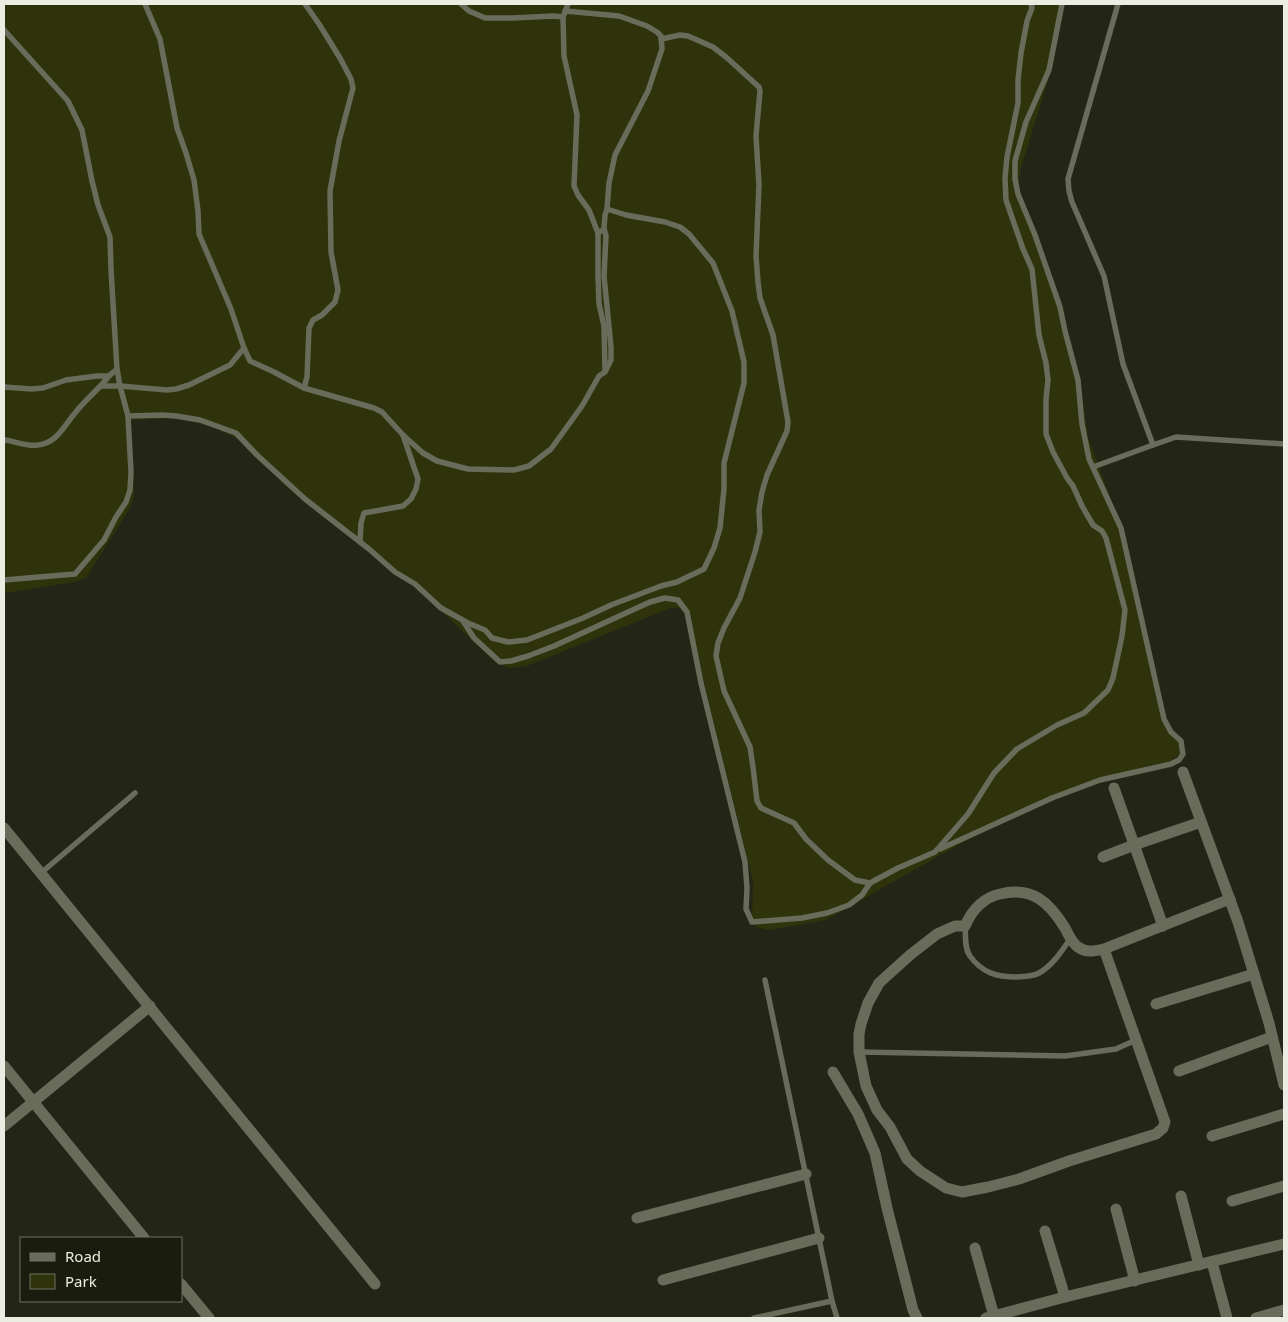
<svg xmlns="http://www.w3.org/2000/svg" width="1288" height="1322" font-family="'Noto Sans',sans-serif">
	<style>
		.green { fill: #2f330b }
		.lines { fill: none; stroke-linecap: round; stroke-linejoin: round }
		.service { stroke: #696c5b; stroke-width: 5.5 }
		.minor { stroke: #696c5b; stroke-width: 11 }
	</style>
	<rect width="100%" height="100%" fill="#232516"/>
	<path class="green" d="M4,4H1060L1053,64L1021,168L1018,189L1055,285L1083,402L1088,437L1118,519L1163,717L1179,741L1180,753L1171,761L1140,768L1069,790L967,840L826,920L769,930L756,927L752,917L753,882L688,617L680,608H671L527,666L510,668L496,663L421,592L284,485L251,446L212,426L177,418L131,420L134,494L131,506L86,578L75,582L4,593Z"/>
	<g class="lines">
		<g class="service">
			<path d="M461,4L469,11L485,18H513L553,16L563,17"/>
			<path d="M568,4L563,17L564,56L577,115L574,186L578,195L589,210L598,233"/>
			<path d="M1118,4L1068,179L1069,191L1072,202L1104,276L1123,364L1153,445L1176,437L1284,444"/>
			<path d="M565,11L619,16L647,26L657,32L661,36L662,49L648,91L615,155L609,183L607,209"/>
			<path d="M4,30L68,101L82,130L92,181L98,205L110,237L111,270L117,369L120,386L128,416"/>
			<path d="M661,39L680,35L688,36L713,47L726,57L759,87L760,91L756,136L759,185L756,256L758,282L760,298L773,335L788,422L787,431L767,475L762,492L759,510L760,532L755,552L740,598L724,628L718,643L716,656L724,691L750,747L753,767L757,801L761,808L794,823L806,839L828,860L855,880L870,883L898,868L935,852L968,814L994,773L1017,749L1057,725L1084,713L1108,690L1113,678L1122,636L1125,610L1106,538L1102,531L1093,525L1082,506L1073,486L1067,478L1053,452L1046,434V399L1048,380L1046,363L1039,335L1032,269L1023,249L1006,200L1005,178L1007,157L1018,103V80L1021,53L1027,21L1032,8L1031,4"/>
			<path d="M601,231L598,233V276L599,304L604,326L605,370"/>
			<path d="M101,386H120L167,390L176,389L189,385L230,365L244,348"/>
			<path d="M4,387L32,389L43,388L66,380L97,376H109L117,369"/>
			<path d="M304,388L307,377L309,328L313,320L322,315L335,302L338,290L331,252L330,191L339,141L353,88L351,79L340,58L319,24L305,4"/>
			<path d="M4,440C15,441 27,447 38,445C57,443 64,426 75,413C85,400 99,389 109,376"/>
			<path d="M1093,467L1153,445"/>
			<path d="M360,542L361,523L364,513L403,506L411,499L416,489L418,479L403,435"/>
			<path d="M4,580L75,574L104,540L116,517L126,502L130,490L131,472L128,416L163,415L176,416L200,420L236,433L257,455L305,499L369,549L395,572L415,584L441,608L468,623L485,630L492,638L508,642L527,640L583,618L611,605L661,586L677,582L704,569L714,548L720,528L724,489V463L744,383V362L732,311L713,263L689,234L680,227L665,222L626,215L607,209L605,215L604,228L606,236L604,276L611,347V360L605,372L599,376L582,406L551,449L529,466L514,470L468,469L437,461L423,453L403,435L382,412L374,408L304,388L274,372L250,361L244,348L231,309L199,234L198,211L194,180L186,153L177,128L160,39L145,4"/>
			<path d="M463,621L474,638L500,662L511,661L528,656L554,646L650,602L665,598L678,600L687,612L701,683L745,862L747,888L746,909L752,922L802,918L827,913L849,905L862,895L870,883"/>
			<path d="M940,849L1052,798L1100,780L1171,764L1179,760L1183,754L1182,748L1181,741L1171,732L1164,719L1121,528L1089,459L1082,424L1078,380L1065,331L1060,307L1035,235L1018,194L1015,179V161L1026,122L1049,70L1062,4"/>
			<path d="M41,873L135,793"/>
			<path d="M965,926C966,935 964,948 970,956C982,973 997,977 1017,977C1025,976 1032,977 1039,973C1052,966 1062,951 1070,939"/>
			<path d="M765,980L832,1301L837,1318"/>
			<path d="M859,1052L1065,1056L1116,1049L1136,1040"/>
			<path d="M754,1318L832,1301"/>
		</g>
		<g class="minor">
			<path d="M1183,772L1238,922L1269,1023L1284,1085"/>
			<path d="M1114,788L1163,926"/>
			<path d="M4,828L375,1284"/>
			<path d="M1103,857L1134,845L1201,822"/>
			<path d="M1104,949L1165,1122L1163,1128L1156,1134L1069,1161L1019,1179L988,1187L962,1192L946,1188L920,1171L907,1159L890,1127L877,1110L866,1086L859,1052V1034L861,1024L868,1003L879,983L910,955L937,934L955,926H965C972,910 982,898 1000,894C1032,886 1049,902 1065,928C1069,935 1071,942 1078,947C1086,953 1094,951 1104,949L1230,899"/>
			<path d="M1156,1004L1254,974"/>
			<path d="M4,1066L144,1238"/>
			<path d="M1179,1071L1272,1037"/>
			<path d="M833,1072L858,1114L875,1153L887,1208L913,1310L917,1318"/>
			<path d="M4,1126L150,1006"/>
			<path d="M1212,1136L1284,1114"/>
			<path d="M1181,1196L1199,1265"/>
			<path d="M1232,1201L1284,1186"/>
			<path d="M1116,1209L1135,1281"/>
			<path d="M637,1218L806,1174"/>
			<path d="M1045,1231L1065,1297"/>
			<path d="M975,1248L994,1316"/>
			<path d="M1212,1262L1227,1318"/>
			<path d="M663,1280L819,1238"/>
			<path d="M181,1284L209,1318"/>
			<path d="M986,1318L1065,1297L1284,1244"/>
			<path d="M1256,1318L1284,1310"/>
		</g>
	</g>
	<rect width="1288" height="1322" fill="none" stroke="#ebede3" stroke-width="10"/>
	<rect x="20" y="1237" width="162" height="65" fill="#1a1c0d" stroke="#6e7063"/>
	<rect x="30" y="1253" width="25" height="8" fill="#696c5b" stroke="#6e7063"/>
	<text x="65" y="1262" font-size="15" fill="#ebede3">Road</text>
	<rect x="30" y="1274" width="25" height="15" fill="#2f330b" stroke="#6e7063"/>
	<text x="65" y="1287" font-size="15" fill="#ebede3">Park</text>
</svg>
